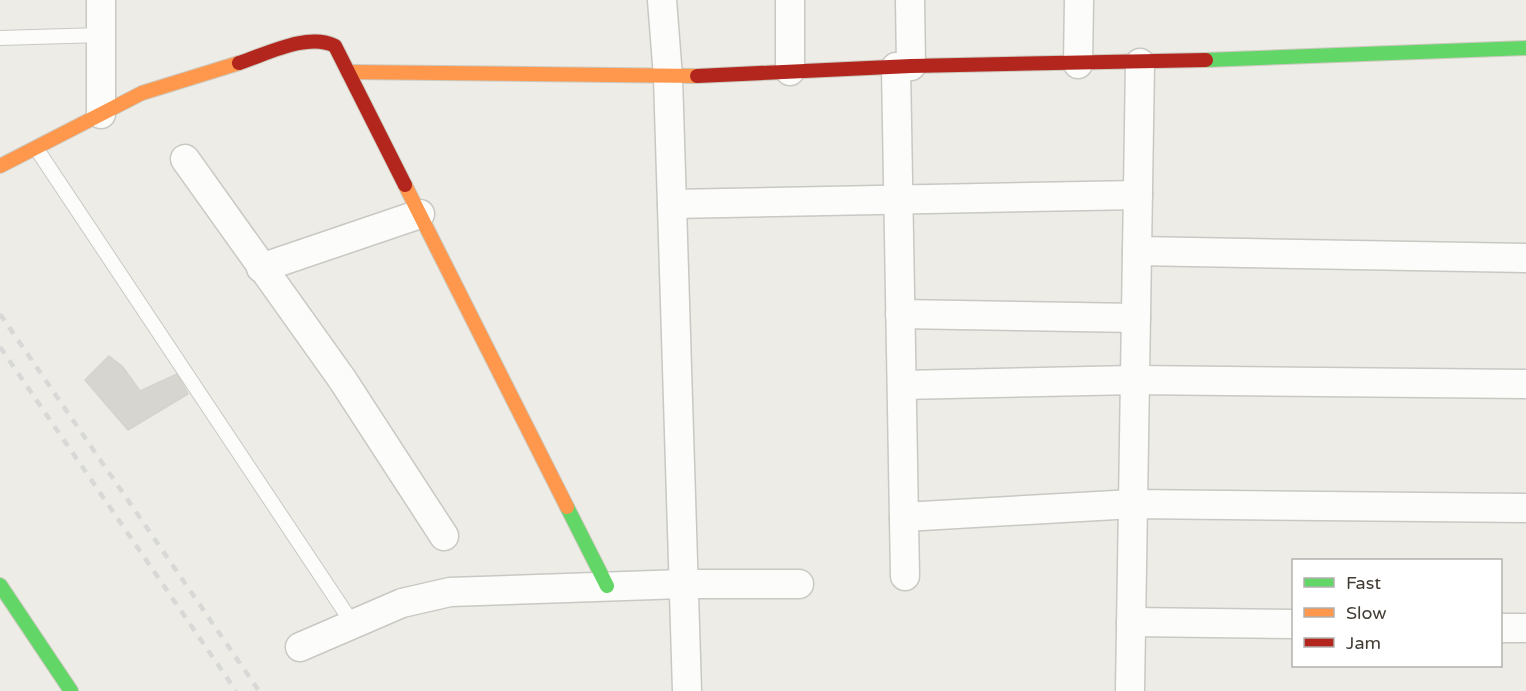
<svg xmlns="http://www.w3.org/2000/svg" width="1526" height="691" font-family="'Varela Round',sans-serif">
	<style>
		.building { fill: #d7d5cf; stroke: #d5d3cd; stroke-width: 1.5 }
		.lines { fill: none; stroke-linecap: round; stroke-linejoin: round }
		.lane-casing { stroke: #c9c8c3; stroke-width: 16 }
		.street-casing { stroke: #c9c8c3; stroke-width: 31 }
		.fast-casing { stroke: #ccc9be; stroke-width: 16 }
		.slow-casing { stroke: #ccc9be; stroke-width: 16 }
		.jam-casing { stroke: #ccc9be; stroke-width: 16 }
		.lane { stroke: #fcfcfb; stroke-width: 14 }
		.street { stroke: #fcfcfb; stroke-width: 28 }
		.fast { stroke: #63d668; stroke-width: 14 }
		.slow { stroke: #ff974d; stroke-width: 14 }
		.jam { stroke: #b3261e; stroke-width: 14 }
		.rail { stroke: #d8d8d7; stroke-width: 4.5; stroke-dasharray: 8 8; stroke-linecap: butt }
	</style>
	<rect width="100%" height="100%" fill="#edece7"/>
	<path class="building" d="M109,356L123,367L140,391L177,374L188,394L128,430L85,380Z"/>
	<g class="lines">
		<defs>
			<g id="lane">
				<path d="M0,38L101,35"/>
				<path d="M36,148L353,624"/>
			</g>
			<g id="street">
				<path d="M662,0L668,77L687,691"/>
				<path d="M910,0L911,66"/>
				<path d="M1078,64L1079,0"/>
				<path d="M896,67L905,576"/>
				<path d="M790,71V0"/>
				<path d="M101,114V0"/>
				<path d="M185,159L342,379L444,536"/>
				<path d="M672,204L1138,195"/>
				<path d="M1137,251L1526,258"/>
				<path d="M261,268L420,214"/>
				<path d="M900,314L1136,318"/>
				<path d="M902,385L1135,380L1526,384"/>
				<path d="M904,517L1133,504L1526,508"/>
				<path d="M1131,622L1294,624"/>
				<path d="M1500,628H1526"/>
				<path d="M300,647L402,603L450,592L683,584H799"/>
				<path d="M1130,691L1140,63"/>
			</g>
			<g id="fast">
				<path d="M1206,60L1526,48"/>
				<path d="M567,507L607,586"/>
				<path d="M0,585L71,691"/>
			</g>
			<g id="slow">
				<path d="M348,72L697,76"/>
				<path d="M0,166L142,93L239,63"/>
				<path d="M405,185L567,507"/>
			</g>
			<g id="jam">
				<path d="M239,63C267,54 308,32 335,46L405,185"/>
				<path d="M697,76L911,66L1206,60"/>
			</g>
		</defs>
		<use href="#lane" class="lane-casing"/>
		<use href="#street" class="street-casing"/>
		<use href="#fast" class="fast-casing"/>
		<use href="#slow" class="slow-casing"/>
		<use href="#jam" class="jam-casing"/>
		<use href="#lane" class="lane"/>
		<use href="#street" class="street"/>
		<use href="#fast" class="fast"/>
		<use href="#slow" class="slow"/>
		<use href="#jam" class="jam"/>
		<g class="rail">
			<path d="M0,314L259,691"/>
			<path d="M0,347L236,691"/>
		</g>
	</g>
	<rect x="1292" y="559" width="210" height="108" fill="#ffffff" stroke="#b3b1ae" stroke-width="1.5"/>
	<rect x="1304" y="578" width="30" height="9" fill="#63d668" stroke="#b3b1ae" stroke-width="1.5"/>
	<text x="1346" y="589" font-size="18" fill="#423d34">Fast</text>
	<rect x="1304" y="608" width="30" height="9" fill="#ff974d" stroke="#b3b1ae" stroke-width="1.5"/>
	<text x="1346" y="619" font-size="18" fill="#423d34">Slow</text>
	<rect x="1304" y="638" width="30" height="9" fill="#b3261e" stroke="#b3b1ae" stroke-width="1.5"/>
	<text x="1346" y="649" font-size="18" fill="#423d34">Jam</text>
</svg>
